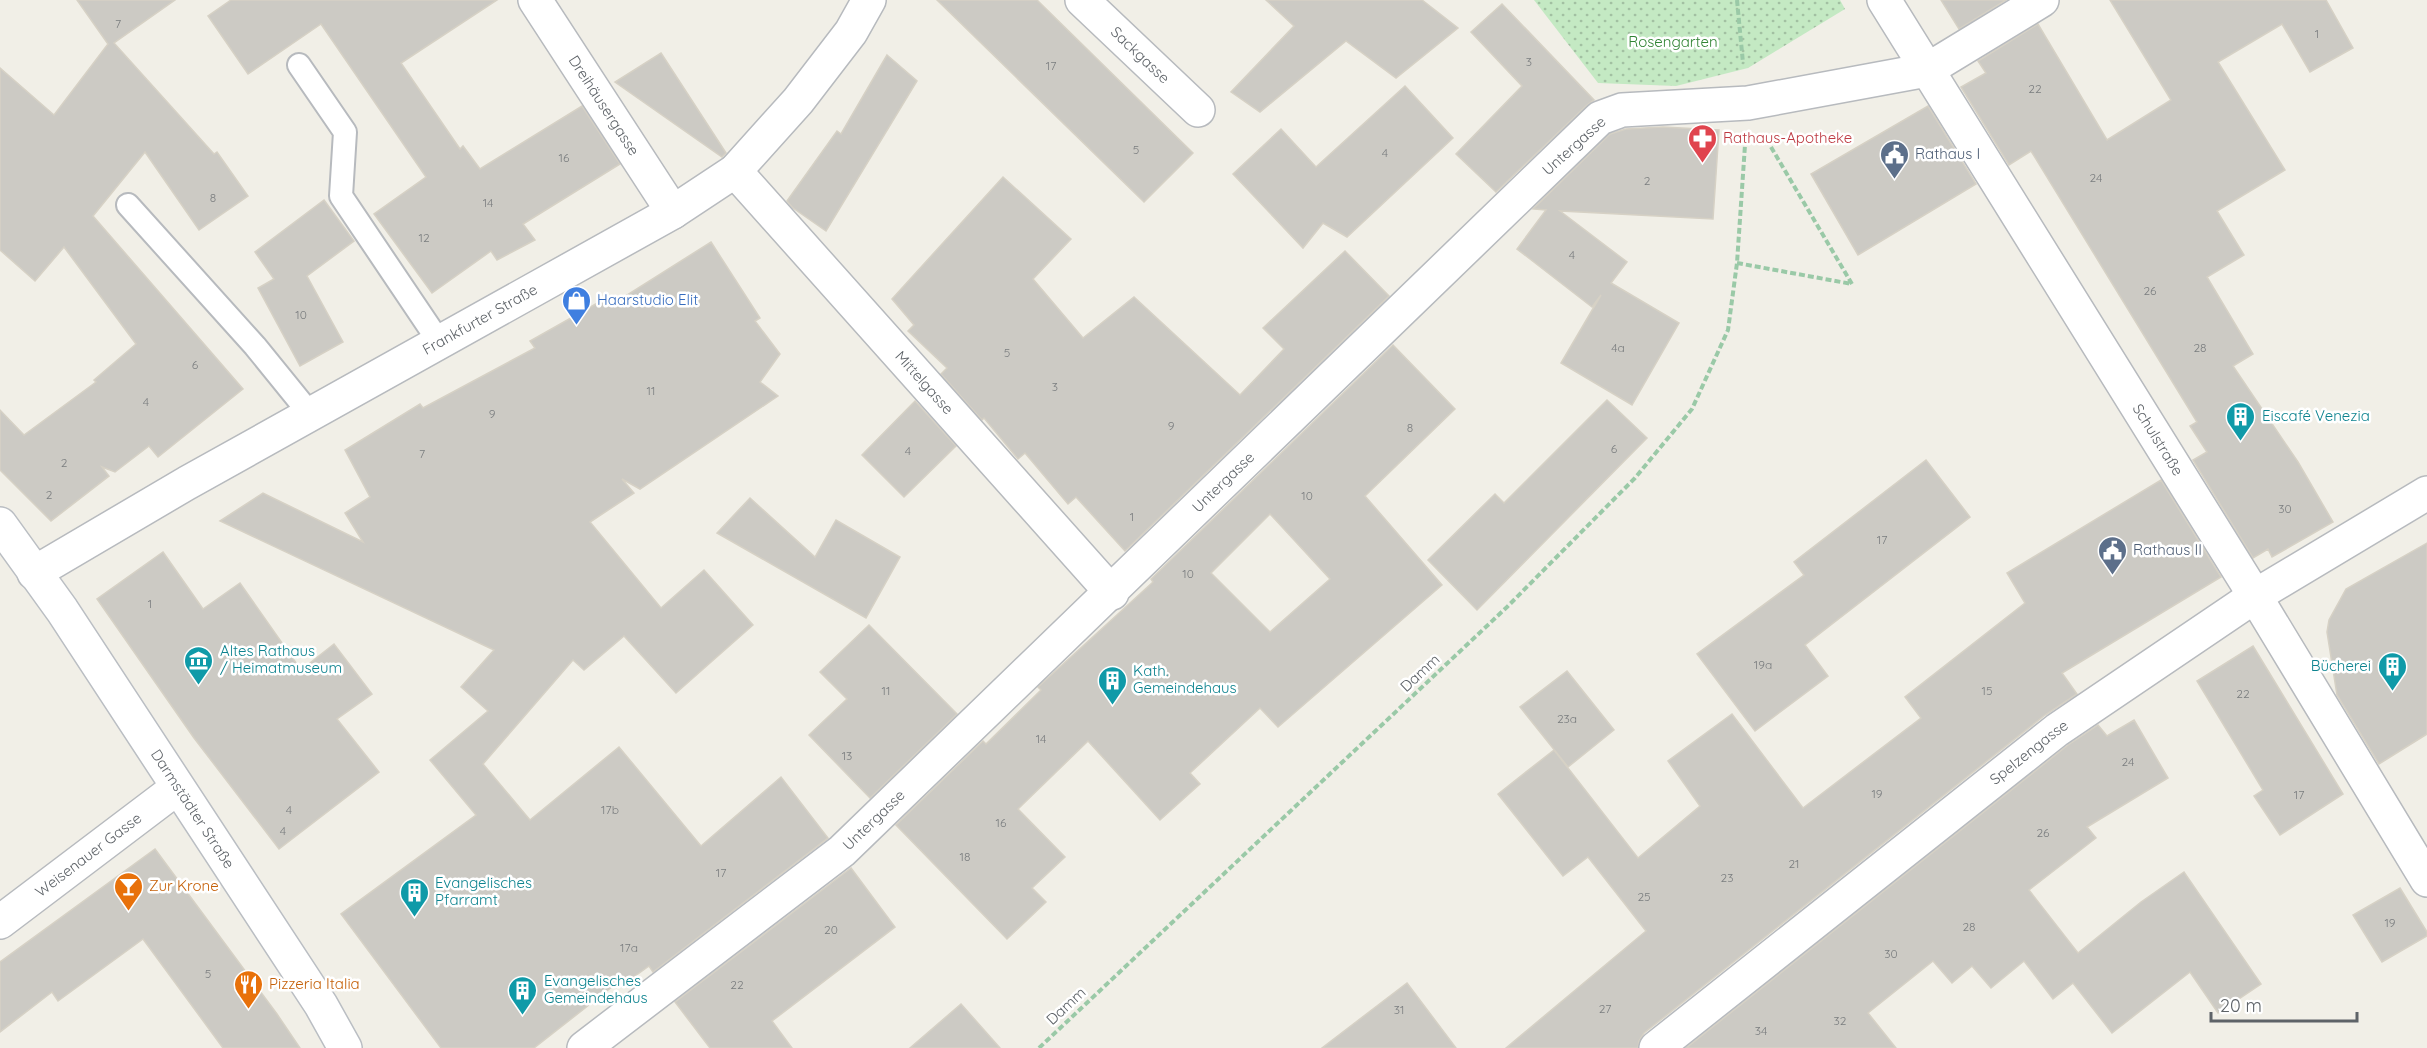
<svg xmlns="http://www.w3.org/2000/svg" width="2427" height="1048" font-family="Quicksand,sans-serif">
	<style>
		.grass { fill: url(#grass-dots) }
		.building { fill: #cccac4; stroke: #d6d1c5; stroke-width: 1.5; fill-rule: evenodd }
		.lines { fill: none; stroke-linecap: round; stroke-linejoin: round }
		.service-casing { stroke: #b7babe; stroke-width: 26 }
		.minor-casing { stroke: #b7babe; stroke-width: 36 }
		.tertiary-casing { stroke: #b7babe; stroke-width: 36 }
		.secondary-casing { stroke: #babec3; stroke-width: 36 }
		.path { stroke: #9ac9a7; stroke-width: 4; stroke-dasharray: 6 3; stroke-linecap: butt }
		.service { stroke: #fff; stroke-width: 22 }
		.minor { stroke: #fff; stroke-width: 33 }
		.tertiary { stroke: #fff; stroke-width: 33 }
		.secondary { stroke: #fff; stroke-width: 33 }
		.labels { text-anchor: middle; stroke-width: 5; stroke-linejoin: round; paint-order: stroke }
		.number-label { font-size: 12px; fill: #7a7d7f }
		.park-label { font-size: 15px; fill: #318434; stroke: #fff }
		.street-label { font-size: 15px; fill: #5e6368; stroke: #fff }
		.health-label { font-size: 15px; fill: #be3a42; stroke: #fff; text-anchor: start }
		.service-label { font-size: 15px; fill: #4e5e75; stroke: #fff; text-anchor: start }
		.shop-label { font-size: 15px; fill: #366cbe; stroke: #fff; text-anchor: start }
		.culture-label { font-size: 15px; fill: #0d838f; stroke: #fff; text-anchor: start }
		.food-label { font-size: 15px; fill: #c56008; stroke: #fff; text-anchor: start }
	</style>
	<defs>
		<pattern id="grass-dots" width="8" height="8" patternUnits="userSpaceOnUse" patternTransform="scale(1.5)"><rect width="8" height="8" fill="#c4e9c3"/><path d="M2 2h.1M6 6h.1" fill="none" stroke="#a2c0a2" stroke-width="1.8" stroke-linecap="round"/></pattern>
	</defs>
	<rect width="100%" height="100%" fill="#f1efe7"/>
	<path class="grass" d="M1534,0H1840L1845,9L1748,68L1676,86L1598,83Z"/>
	<g class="building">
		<path d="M77,0H175L114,43L214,154L217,152L248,196L199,230L145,152L93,216L243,389L158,457L149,446L115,472L102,467L109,476L51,521L0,470V410L24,435L96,382L94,380L136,344L64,247L35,281L0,250V68L54,115L108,44Z"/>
		<path d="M231,0H497L401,63L460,149L463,146L480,169L582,106L620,164L523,224L535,240L497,260L491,251L432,293L374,214L426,177L321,24L248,74L208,16Z"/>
		<path d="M937,0H1037L1193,153L1144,202Z"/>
		<path d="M1266,0H1422L1458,28L1396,78L1346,41L1260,112L1231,92L1294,26Z"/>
		<path d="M1941,0H2006L1959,29Z"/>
		<path d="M2110,0H2326L2353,48L2310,72L2282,24L2218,62L2285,170L2217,211L2244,255L2207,277L2253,354L2233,366L2298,462L2333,522L2272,557L2268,549L2253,558L2193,460L2207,452L2190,426L2197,422L2031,151L2009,165L1961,87L1986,73L1978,61L2038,24L2107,140L2171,100Z"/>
		<path d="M1502,4L1594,100L1587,105L1496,192L1456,154L1522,86L1471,32Z"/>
		<path d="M661,53L726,153L722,157L615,82Z"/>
		<path d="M887,55L917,81L826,231L793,208L787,201L837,131L841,134Z"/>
		<path d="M1405,86L1453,138L1347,237L1323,223L1303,248L1233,174L1281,129L1316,167Z"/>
		<path d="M1928,106L1976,184L1858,255L1811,174Z"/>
		<path d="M1663,127L1719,130L1713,219L1560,211L1627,262L1611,283L1679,323L1632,405L1561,363L1601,295L1592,307L1517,249L1546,210L1533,209L1610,134L1626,129Z"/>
		<path d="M1003,177L1071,239L1033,279L1083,338L1134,297L1240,395L1284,349L1263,328L1345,251L1389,296L1125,551L1076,497L1068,504L1025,453L1018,459L984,418L982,420L941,374L947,368L908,331L914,325L892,299Z"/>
		<path d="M324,200L354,241L307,276L343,342L300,366L258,288L274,279L255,252Z"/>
		<path d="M711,242L760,318L755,321L780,354L760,382L778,396L640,489L622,479L634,493L590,522L661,608L704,570L753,625L676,693L624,636L584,670L573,660L483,764L530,820L619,747L701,846L781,777L828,838L653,972L649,966L620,987L617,983L534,1048H441L341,914L476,815L430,760L488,711L461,687L494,650L220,521L263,493L363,542L345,513L370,497L345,450L420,404L423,408L535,348L530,341L608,297L613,304Z"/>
		<path d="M1393,345L1455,409L1365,496L1442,585L1278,727L1260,708L1190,773L1200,784L1160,820L1088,741L1018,809L1065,857L1032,888L1046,902L1007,939L896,825L983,741L986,744L1041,690L1038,687L1153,582L1151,579ZM1270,514L1330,579L1270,632L1211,573Z"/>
		<path d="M1607,400L1647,438L1477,610L1428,560L1495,494L1504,503Z"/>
		<path d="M915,401L956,446L904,497L862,455Z"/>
		<path d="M1926,460L1970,517L1805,645L1828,676L1755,731L1697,654L1804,575L1794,562Z"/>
		<path d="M2161,480L2221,577L2062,673L2077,694L2045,715L1644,1033L1639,1041L1638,1048H1506L1646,931L1588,857L1563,876L1498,794L1554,750L1638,858L1700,806L1668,761L1732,714L1803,808L1921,718L1905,697L2025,603L2007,573Z"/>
		<path d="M750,498L815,557L836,520L900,557L866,618L717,533Z"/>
		<path d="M2427,543V734L2379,764L2337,695L2327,632L2329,620L2346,589Z"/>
		<path d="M163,552L203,609L240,583L301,670L334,644L372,694L337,719L379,772L279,849L194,738L97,599Z"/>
		<path d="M869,625L957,714L870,798L809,735L847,699L820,672Z"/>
		<path d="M2253,646L2343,794L2280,835L2254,796L2263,790L2197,681Z"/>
		<path d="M1567,671L1614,730L1568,767L1520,707Z"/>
		<path d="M2134,720L2168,778L2087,827L2096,838L2029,890L2078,953L2141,902L2184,872L2261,984L2218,1013L2190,972L2112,1033L2073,983L2053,999L2024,961L1991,988L1972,966L1952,983L1933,961L1868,1013L1896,1048H1686L2068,745L2098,725L2107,736Z"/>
		<path d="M155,849L277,1014L300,1048H223L143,939L58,1001L52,992L0,1032V962Z"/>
		<path d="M851,868L895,927L772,1021L792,1048H710L675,1002Z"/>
		<path d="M2400,888L2427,932V936L2382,962L2353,915Z"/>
		<path d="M1407,983L1456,1048H1322Z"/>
		<path d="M961,1004L1000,1048H910Z"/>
	</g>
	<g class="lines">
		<defs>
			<g id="service">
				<path d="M299,65L345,132L341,196L440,343"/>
				<path d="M128,205L255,346L311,415"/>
			</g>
			<g id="minor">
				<path id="s1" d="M535,0L673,212"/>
				<path id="s2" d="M1082,0L1198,110"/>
				<path id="s3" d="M1884,0L2255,596L2427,880"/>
				<path id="s4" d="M735,171L1112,593"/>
				<path id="s5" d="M0,922L177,788"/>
				<path id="s6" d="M584,1048L842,851L1600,118L1622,110L1748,103L1927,70L2042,0"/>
				<path id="s7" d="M1656,1048L2057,730L2255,596L2427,493"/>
			</g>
			<g id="tertiary">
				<path id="s8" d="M34,573L187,483L673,212L735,171L798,101L851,32L869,0"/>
			</g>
			<g id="secondary">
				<path id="s9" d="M0,524L62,610L321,1005L345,1048"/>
			</g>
		</defs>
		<use href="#service" class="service-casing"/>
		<use href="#minor" class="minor-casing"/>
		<use href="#tertiary" class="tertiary-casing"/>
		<use href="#secondary" class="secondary-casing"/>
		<g class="path">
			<path d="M1737,0L1743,63"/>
			<path d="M1737,263L1852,284L1768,142"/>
			<path d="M1039,1048L1507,607L1635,478L1692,409L1728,330L1737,263L1745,145"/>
		</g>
		<use href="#service" class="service"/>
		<use href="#minor" class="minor"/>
		<use href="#tertiary" class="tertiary"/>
		<use href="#secondary" class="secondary"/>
	</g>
	<defs>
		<symbol id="pharmacy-pin" viewBox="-11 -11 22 30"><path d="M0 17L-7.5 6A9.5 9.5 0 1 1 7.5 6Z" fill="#e0444e" stroke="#fff"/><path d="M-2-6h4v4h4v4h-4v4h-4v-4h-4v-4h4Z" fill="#fff"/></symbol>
		<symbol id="civic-pin" viewBox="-11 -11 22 30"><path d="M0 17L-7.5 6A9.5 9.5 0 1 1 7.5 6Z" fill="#5c6f8a" stroke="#fff"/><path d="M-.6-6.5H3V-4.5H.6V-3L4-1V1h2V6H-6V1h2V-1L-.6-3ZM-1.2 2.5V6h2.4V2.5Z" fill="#fff"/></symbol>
		<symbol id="shop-pin" viewBox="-11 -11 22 30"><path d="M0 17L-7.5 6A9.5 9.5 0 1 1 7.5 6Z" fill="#3f7fe0" stroke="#fff"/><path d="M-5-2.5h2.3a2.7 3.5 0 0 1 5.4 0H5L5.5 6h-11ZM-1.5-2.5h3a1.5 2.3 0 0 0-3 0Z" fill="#fff"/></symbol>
		<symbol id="building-pin" viewBox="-11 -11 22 30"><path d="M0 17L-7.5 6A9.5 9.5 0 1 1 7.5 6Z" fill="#0f9aa8" stroke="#fff"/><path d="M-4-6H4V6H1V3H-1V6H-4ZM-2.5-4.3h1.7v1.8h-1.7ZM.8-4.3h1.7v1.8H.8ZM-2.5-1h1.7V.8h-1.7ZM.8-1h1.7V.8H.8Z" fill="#fff"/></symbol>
		<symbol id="museum-pin" viewBox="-11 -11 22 30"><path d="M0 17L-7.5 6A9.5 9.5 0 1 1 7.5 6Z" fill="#0f9aa8" stroke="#fff"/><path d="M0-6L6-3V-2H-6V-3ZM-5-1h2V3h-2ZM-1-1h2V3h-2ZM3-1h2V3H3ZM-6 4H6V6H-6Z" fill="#fff"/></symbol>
		<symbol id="bar-pin" viewBox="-11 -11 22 30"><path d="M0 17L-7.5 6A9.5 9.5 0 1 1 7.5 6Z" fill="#e8710a" stroke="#fff"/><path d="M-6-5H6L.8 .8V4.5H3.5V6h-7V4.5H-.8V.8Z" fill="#fff"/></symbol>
		<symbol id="restaurant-pin" viewBox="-11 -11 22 30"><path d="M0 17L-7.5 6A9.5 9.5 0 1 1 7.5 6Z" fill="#e8710a" stroke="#fff"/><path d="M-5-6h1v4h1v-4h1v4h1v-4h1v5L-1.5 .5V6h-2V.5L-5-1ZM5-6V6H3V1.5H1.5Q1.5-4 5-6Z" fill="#fff"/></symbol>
	</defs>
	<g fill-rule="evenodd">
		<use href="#pharmacy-pin" x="1686" y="122" width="33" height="45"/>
		<use href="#civic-pin" x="1878" y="138" width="33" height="45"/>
		<use href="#shop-pin" x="560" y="284" width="33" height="45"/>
		<use href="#building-pin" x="2224" y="400" width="33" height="45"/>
		<use href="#civic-pin" x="2096" y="534" width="33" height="45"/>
		<use href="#museum-pin" x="182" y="644" width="33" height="45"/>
		<use href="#building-pin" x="2376" y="650" width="33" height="45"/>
		<use href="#building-pin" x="1096" y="664" width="33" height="45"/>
		<use href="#bar-pin" x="112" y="870" width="33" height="45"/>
		<use href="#building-pin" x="398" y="876" width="33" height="45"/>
		<use href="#restaurant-pin" x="232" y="968" width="33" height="45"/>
		<use href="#building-pin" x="506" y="974" width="33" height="45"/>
	</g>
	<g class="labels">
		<g class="number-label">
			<text x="118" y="28">7</text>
			<text x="2317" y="38">1</text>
			<text x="1529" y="66">3</text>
			<text x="1051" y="70">17</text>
			<text x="2035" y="93">22</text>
			<text x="1136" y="154">5</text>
			<text x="1385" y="157">4</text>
			<text x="564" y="162">16</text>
			<text x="2096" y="182">24</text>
			<text x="1647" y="185">2</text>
			<text x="213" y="202">8</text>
			<text x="488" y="207">14</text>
			<text x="424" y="242">12</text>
			<text x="1572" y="259">4</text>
			<text x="2150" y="295">26</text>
			<text x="301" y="319">10</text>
			<text x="1618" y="352">4a</text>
			<text x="2200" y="352">28</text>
			<text x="1007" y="357">5</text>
			<text x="195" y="369">6</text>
			<text x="1055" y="391">3</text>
			<text x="651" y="395">11</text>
			<text x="146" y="406">4</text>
			<text x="492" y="418">9</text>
			<text x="1171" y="430">9</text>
			<text x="1410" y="432">8</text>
			<text x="1614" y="453">6</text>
			<text x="908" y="455">4</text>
			<text x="422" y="458">7</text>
			<text x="64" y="467">2</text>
			<text x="49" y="499">2</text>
			<text x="1307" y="500">10</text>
			<text x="2285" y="513">30</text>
			<text x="1132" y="521">1</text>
			<text x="1882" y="544">17</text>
			<text x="1188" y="578">10</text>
			<text x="150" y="608">1</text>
			<text x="1763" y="669">19a</text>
			<text x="886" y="695">11</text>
			<text x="1987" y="695">15</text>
			<text x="2243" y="698">22</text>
			<text x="1567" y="723">23a</text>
			<text x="1041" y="743">14</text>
			<text x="847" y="760">13</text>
			<text x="2128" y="766">24</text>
			<text x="1877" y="798">19</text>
			<text x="2299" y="799">17</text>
			<text x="289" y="814">4</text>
			<text x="610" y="814">17b</text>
			<text x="1001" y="827">16</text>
			<text x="283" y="835">4</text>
			<text x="2043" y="837">26</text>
			<text x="965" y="861">18</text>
			<text x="1794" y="868">21</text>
			<text x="721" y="877">17</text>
			<text x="1727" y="882">23</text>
			<text x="1644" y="901">25</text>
			<text x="2390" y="927">19</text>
			<text x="1969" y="931">28</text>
			<text x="831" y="934">20</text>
			<text x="629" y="952">17a</text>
			<text x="1891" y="958">30</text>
			<text x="208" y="978">5</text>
			<text x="737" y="989">22</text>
			<text x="1605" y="1013">27</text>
			<text x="1399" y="1014">31</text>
			<text x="1840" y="1025">32</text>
			<text x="1761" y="1035">34</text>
		</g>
		<g class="park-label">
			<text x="1673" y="47">Rosengarten</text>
		</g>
		<g class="street-label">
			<text dy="5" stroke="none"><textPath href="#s2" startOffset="80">Sackgasse</textPath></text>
			<text dy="5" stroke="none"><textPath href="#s1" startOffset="126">Dreihäusergasse</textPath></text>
			<text transform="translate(1574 146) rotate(-42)" y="5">Untergasse</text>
			<text dy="5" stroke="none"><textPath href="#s8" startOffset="513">Frankfurter Straße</textPath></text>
			<text dy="5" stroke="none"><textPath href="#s4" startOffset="284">Mittelgasse</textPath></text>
			<text dy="5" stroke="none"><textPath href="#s3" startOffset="518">Schulstraße</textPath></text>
			<text dy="5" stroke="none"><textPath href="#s6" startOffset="855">Untergasse</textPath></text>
			<text transform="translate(1420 673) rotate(-43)" y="5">Damm</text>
			<text dy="5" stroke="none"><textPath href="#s7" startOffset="476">Spelzengasse</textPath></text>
			<text dy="5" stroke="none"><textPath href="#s9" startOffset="344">Darmstädter Straße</textPath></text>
			<text dy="5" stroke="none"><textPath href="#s6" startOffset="369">Untergasse</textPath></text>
			<text dy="5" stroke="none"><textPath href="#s5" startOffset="111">Weisenauer Gasse</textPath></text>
			<text transform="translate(1066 1006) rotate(-43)" y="5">Damm</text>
		</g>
		<g class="health-label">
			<text x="1723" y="143">Rathaus-Apotheke</text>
		</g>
		<g class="service-label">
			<text x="1915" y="159">Rathaus I</text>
			<text x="2133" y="555">Rathaus II</text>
		</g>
		<g class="shop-label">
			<text x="597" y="305">Haarstudio Elit</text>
		</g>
		<g class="culture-label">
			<text x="2262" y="421">Eiscafé Venezia</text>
			<text x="220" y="656">Altes Rathaus<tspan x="220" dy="17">/ Heimatmuseum</tspan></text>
			<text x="2371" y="671" text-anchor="end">Bücherei</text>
			<text x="1133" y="676">Kath.<tspan x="1133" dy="17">Gemeindehaus</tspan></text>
			<text x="435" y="888">Evangelisches<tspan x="435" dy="17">Pfarramt</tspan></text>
			<text x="544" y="986">Evangelisches<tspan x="544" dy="17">Gemeindehaus</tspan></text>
		</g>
		<g class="food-label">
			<text x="149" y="891">Zur Krone</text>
			<text x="269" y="989">Pizzeria Italia</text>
		</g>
	</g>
	<path d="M2211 1012v9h146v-9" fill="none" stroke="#5e6368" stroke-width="3"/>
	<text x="2220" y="1012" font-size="18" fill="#5e6368" stroke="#ffffff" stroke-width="4.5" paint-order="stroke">20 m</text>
</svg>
